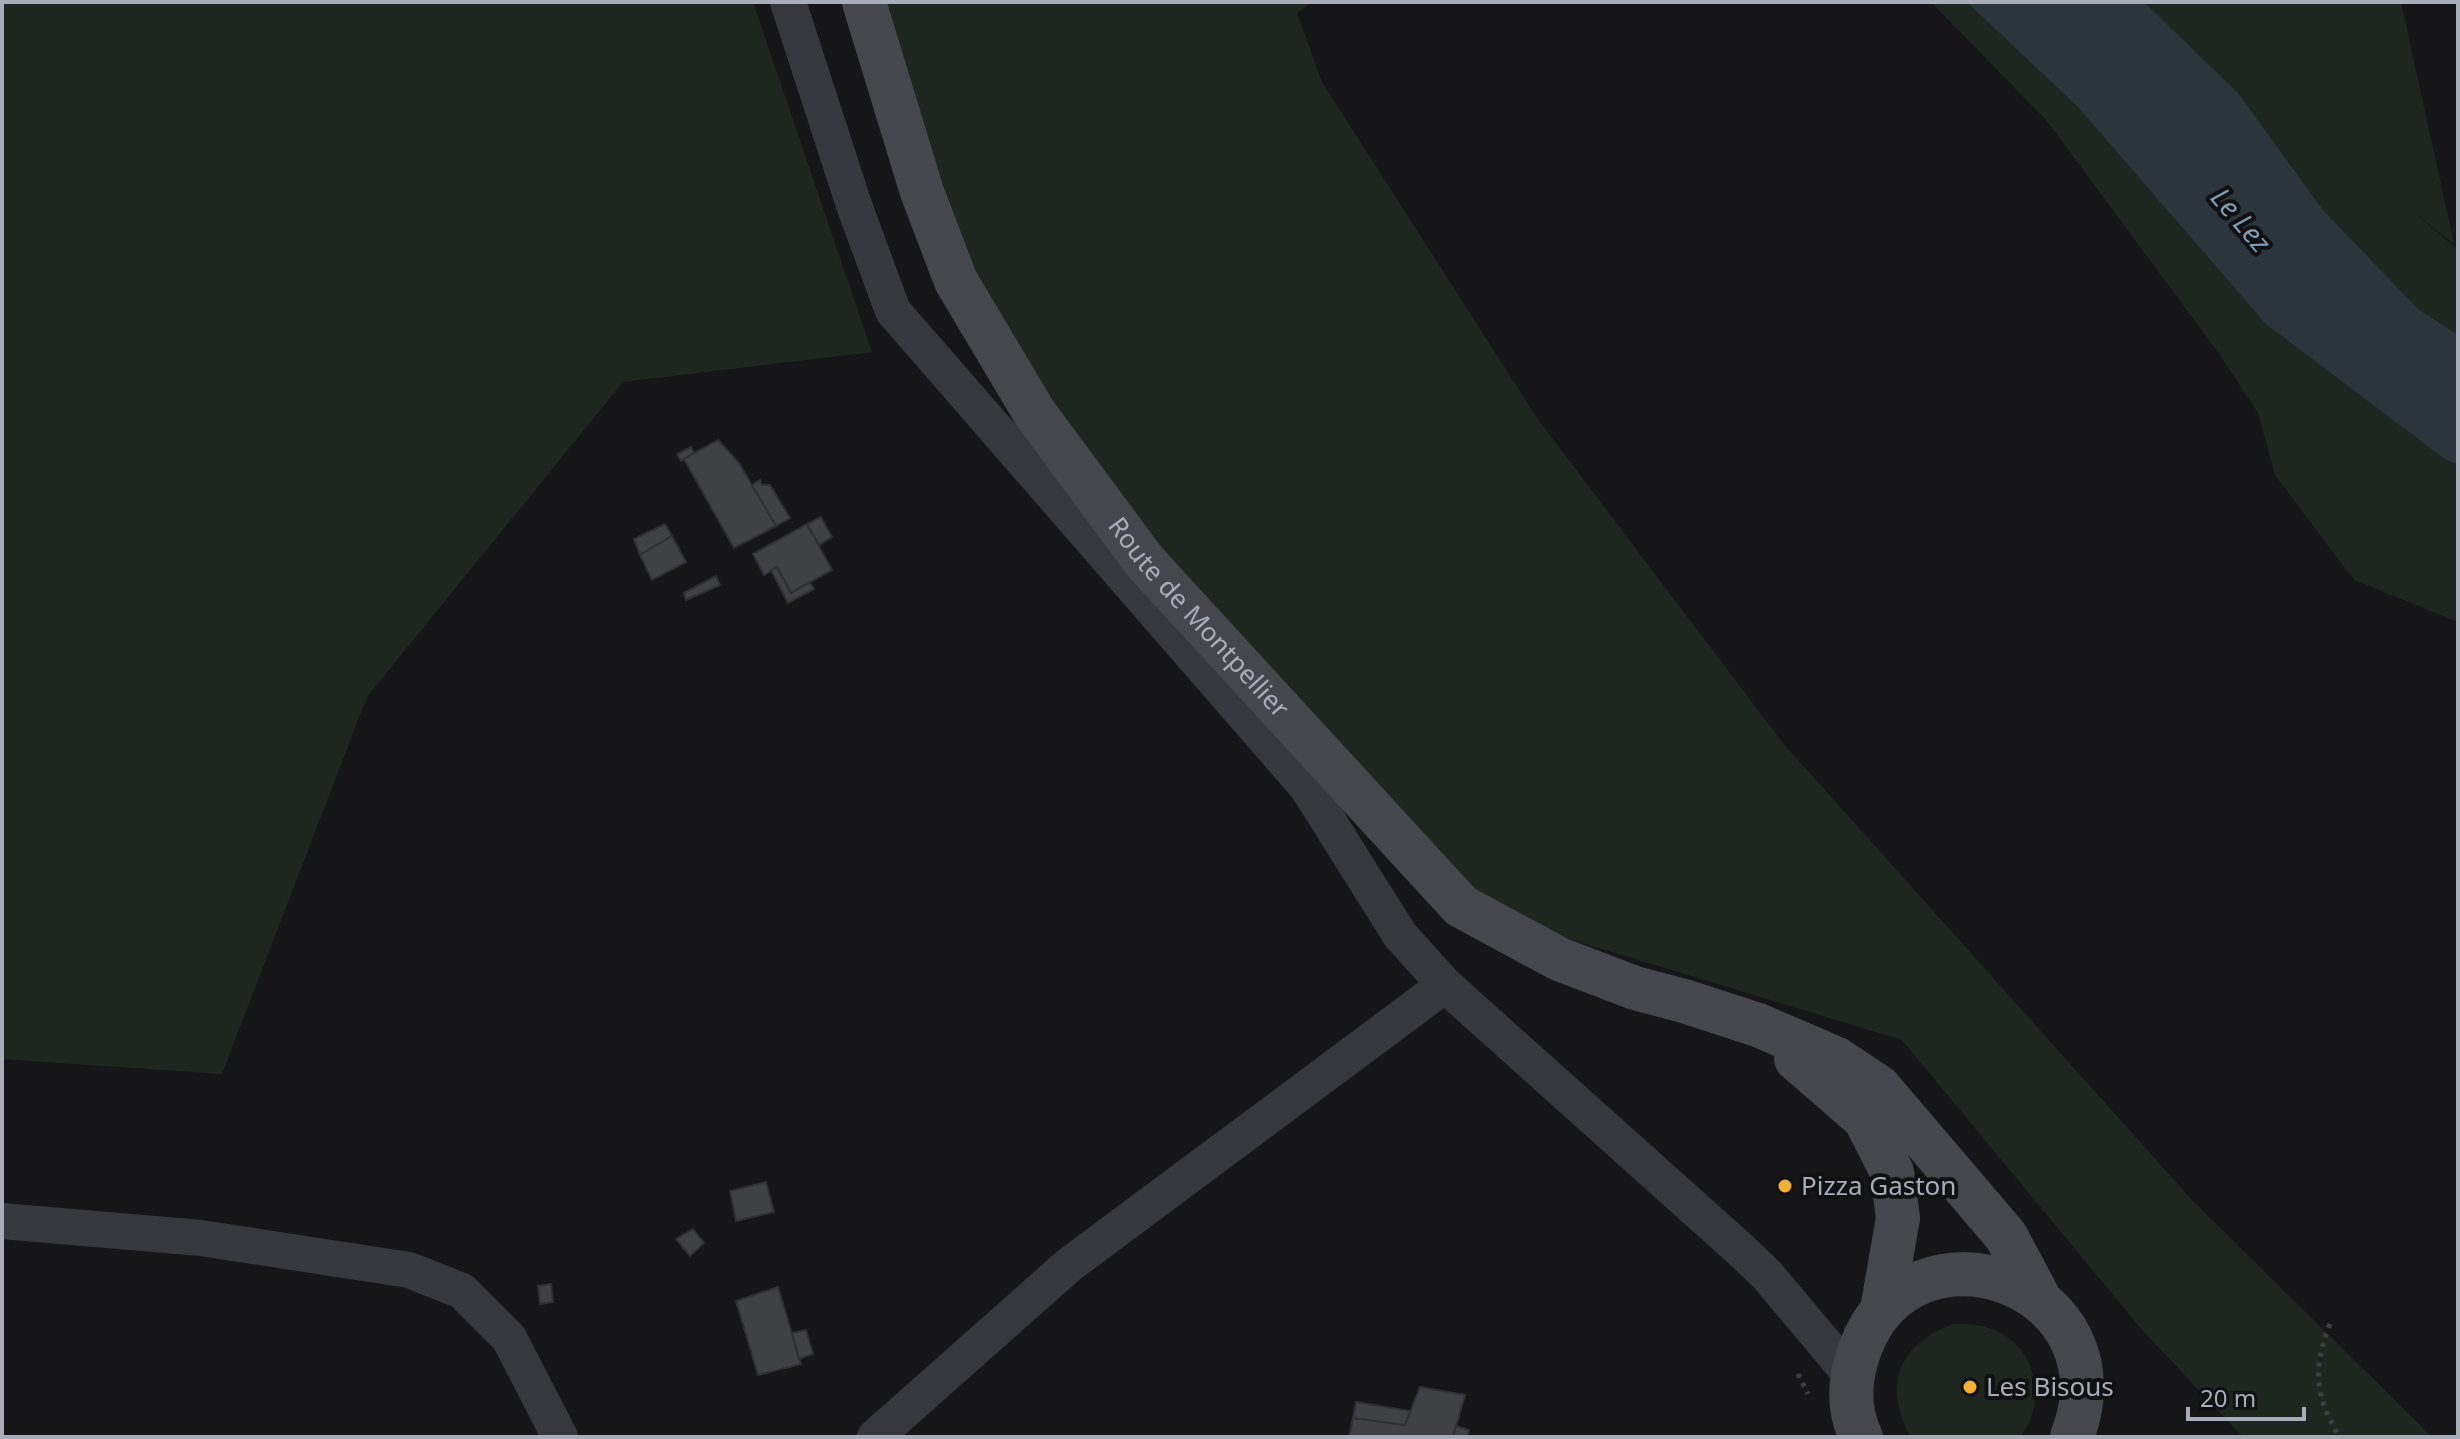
<svg xmlns="http://www.w3.org/2000/svg" width="2460" height="1439" font-family="'Noto Sans',sans-serif">
	<style>
		.green { fill: #1e261f }
		.water { fill: #2c353c }
		.building { fill: #404145; stroke: #303034; stroke-width: 2 }
		.lines { fill: none; stroke-linecap: round; stroke-linejoin: round }
		.path { stroke: #3d3f44; stroke-width: 5; stroke-dasharray: 4 6; stroke-linecap: butt }
		.minor { stroke: #37383d; stroke-width: 36 }
		.secondary { stroke: #45474d; stroke-width: 44 }
		.poi-dot { fill: #f2b134; stroke: #111113; stroke-width: 3 }
		.labels { text-anchor: middle; stroke-width: 8; stroke-linejoin: round; paint-order: stroke }
		.street-label { font-size: 26px; fill: #a8adb8; stroke: #111113 }
		.poi-label { font-size: 26px; fill: #a8adb8; stroke: #111113; text-anchor: start }
		.water-label { font-size: 28px; font-style: italic; fill: #7f9bb3; stroke: #111113 }
	</style>
	<rect width="100%" height="100%" fill="#161618"/>
	<g class="green">
		<path d="M2,2H753L872,352L623,382L367,697L222,1074L2,1059Z"/>
		<path d="M864,2H1312L1297,13L1322,82L1537,418L1782,742L2193,1201L2432,1437H2243L2143,1331L1902,1040L1461,906L1145,562L956,281Z"/>
		<path d="M1931,2H2401L2454,244L2417,215L2458,250V622L2354,580L2275,475L2258,413L2220,355L2047,121Z"/>
		<path d="M1953,1324C1968,1324 1982,1324 1996,1331C2038,1349 2047,1403 2020,1437L1910,1436C1883,1384 1898,1345 1953,1324Z"/>
	</g>
	<path class="water" d="M1967,2H2144L2238,93L2322,209L2418,309L2458,335V464L2446,460L2266,324L2078,107Z"/>
	<g class="building">
		<path d="M718,440L739,463L776,526L734,548L684,459Z"/>
		<path d="M691,447L694,453L681,461L677,454Z"/>
		<path d="M760,480L762,485H770L790,518L776,526L752,485Z"/>
		<path d="M821,517L832,537L819,545L807,524Z"/>
		<path d="M665,524L672,536L640,555L634,539Z"/>
		<path d="M807,524L832,570L791,593L777,567L764,575L753,554Z"/>
		<path d="M672,536L686,562L652,580L640,555Z"/>
		<path d="M777,567L791,593L810,582L814,589L788,603L771,570Z"/>
		<path d="M716,576L720,585L686,600L684,593Z"/>
		<path d="M766,1182L774,1212L736,1221L730,1191Z"/>
		<path d="M693,1229L704,1243L690,1256L676,1239Z"/>
		<path d="M551,1284L553,1302L540,1304L538,1286Z"/>
		<path d="M778,1287L801,1364L758,1375L736,1301Z"/>
		<path d="M806,1330L813,1354L799,1359L792,1333Z"/>
		<path d="M1420,1387L1465,1395L1453,1437H1349L1353,1418L1405,1425Z"/>
		<path d="M1356,1402L1410,1411L1405,1425L1353,1418Z"/>
		<path d="M1456,1426L1469,1430L1467,1437H1453Z"/>
	</g>
	<g class="lines">
		<g class="path">
			<path d="M2330,1324C2312,1370 2315,1394 2339,1437"/>
			<path d="M1798,1374L1808,1394"/>
		</g>
		<g class="minor">
			<path d="M788,2L855,208L893,311L1307,787L1400,935L1445,985L1742,1251L1767,1275L1851,1375"/>
			<path d="M2,1221L201,1238L409,1270L462,1291L509,1338L560,1437"/>
			<path d="M875,1437L1069,1265L1445,985"/>
		</g>
		<g class="secondary">
			<path id="s1" d="M864,2L922,192L956,281L1034,412L1145,562L1461,906L1559,959L1635,988L1684,1001L1758,1025L1837,1059L1879,1087L2006,1236L2038,1296"/>
			<path d="M1796,1059L1865,1119L1892,1172L1898,1218L1882,1310"/>
			<path d="M1861,1437C1847,1408 1849,1379 1860,1349C1912,1207 2131,1285 2072,1437"/>
		</g>
	</g>
	<g class="poi-dot">
		<circle cx="1785" cy="1186" r="8"/>
		<circle cx="1970" cy="1387" r="8"/>
	</g>
	<g class="labels">
		<g class="street-label">
			<text dy="9" stroke="none"><textPath href="#s1" startOffset="710">Route de Montpellier</textPath></text>
		</g>
		<g class="poi-label">
			<text x="1801" y="1195">Pizza Gaston</text>
			<text x="1986" y="1396">Les Bisous</text>
		</g>
		<g class="water-label">
			<text transform="translate(2241 220) rotate(49)" y="10">Le Lez</text>
		</g>
	</g>
	<rect width="2460" height="1439" fill="none" stroke="#a8adb8" stroke-width="8"/>
	<path d="M2188 1407v12h116v-12" fill="none" stroke="#a8adb8" stroke-width="4"/>
	<text x="2200" y="1407" font-size="24" fill="#a8adb8" stroke="#111113" stroke-width="6" paint-order="stroke">20 m</text>
</svg>
